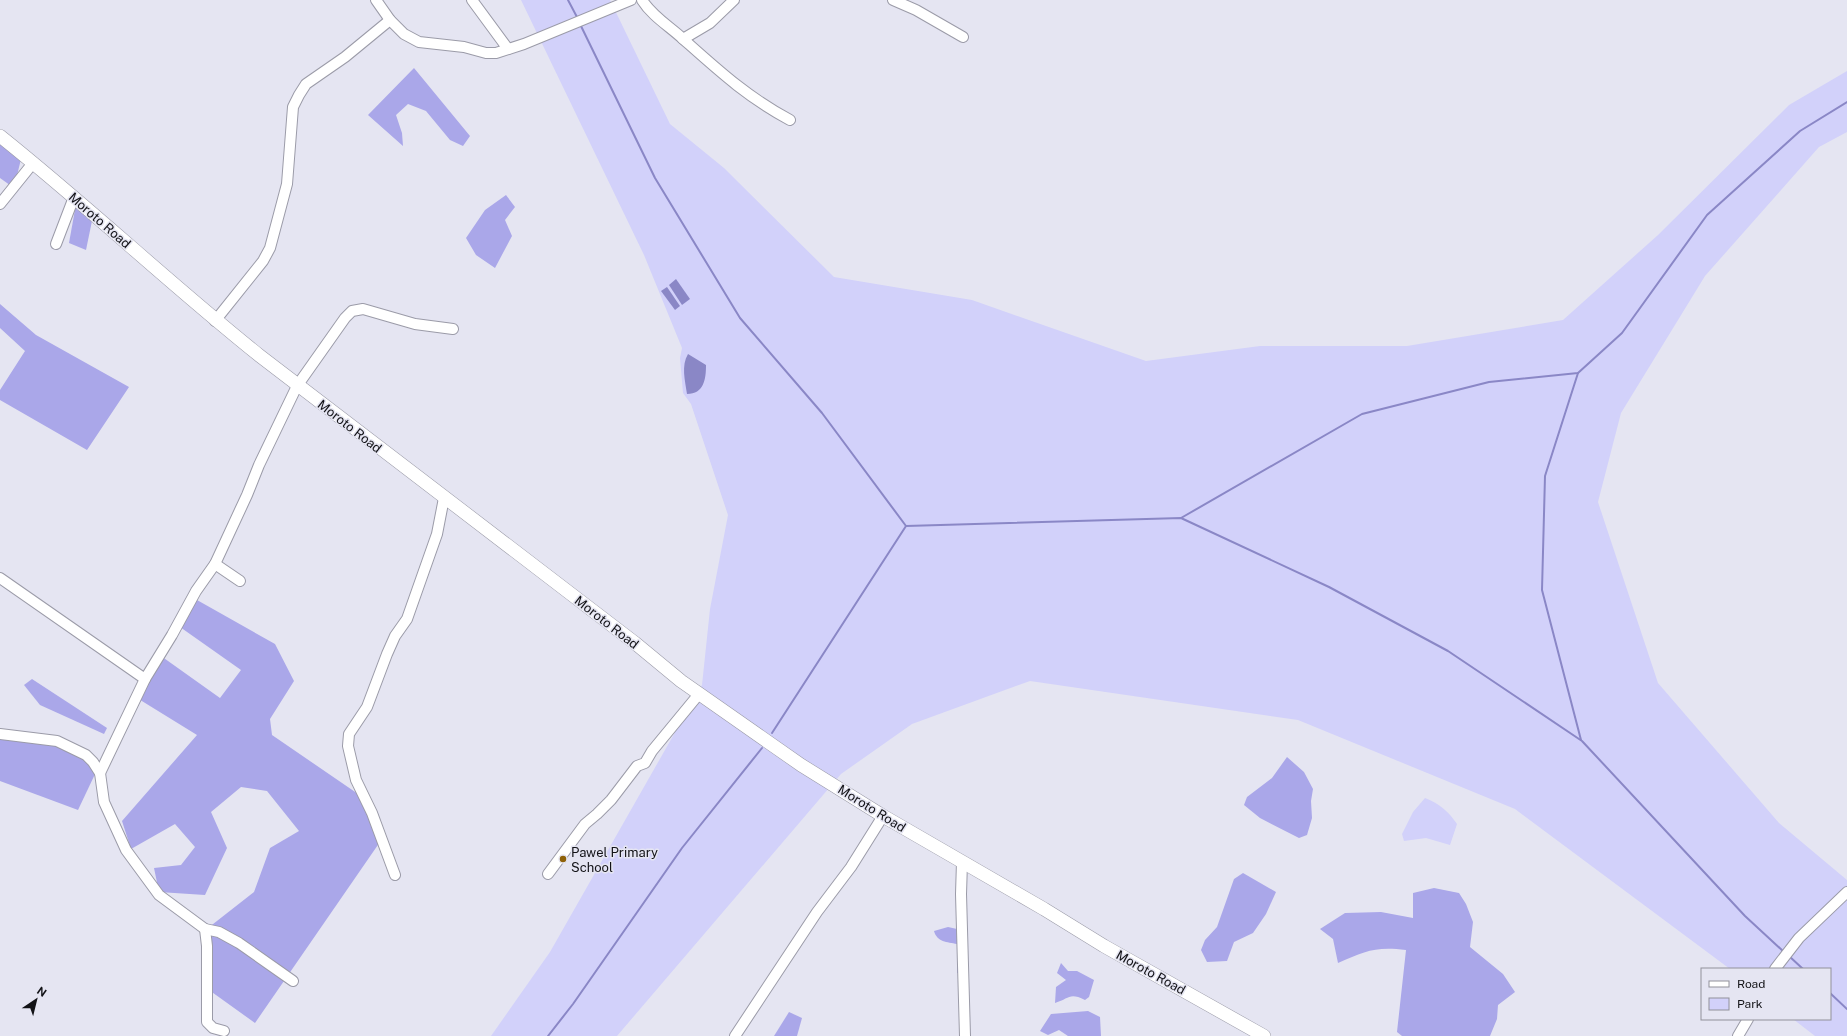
<svg xmlns="http://www.w3.org/2000/svg" width="1847" height="1036" font-family="'Public Sans',sans-serif">
	<style>
		.green { fill: #d2d1fa }
		.forest { fill: #aaa7e9 }
		.water { fill: #8a87c6 }
		.lines { fill: none; stroke-linecap: round; stroke-linejoin: round }
		.stream { stroke: #8a87c6; stroke-width: 2 }
		.minor-casing { stroke: #9b9ba8; stroke-width: 12 }
		.major-casing { stroke: #9b9ba8; stroke-width: 14 }
		.minor { stroke: #fff; stroke-width: 10 }
		.major { stroke: #fff; stroke-width: 13 }
		.poi-dot { fill: #8e6108; stroke: #e5e5f2; stroke-width: 1.5 }
		.labels { text-anchor: middle; stroke-width: 3; stroke-linejoin: round; paint-order: stroke }
		.street-label { font-size: 13px; fill: #121216; stroke: #e5e5f2 }
		.poi-label { font-size: 13px; fill: #121216; stroke: #e5e5f2; text-anchor: start }
	</style>
	<rect width="100%" height="100%" fill="#e5e5f2"/>
	<g class="green">
		<path d="M521,0H610L670,124L724,168L834,277L972,300L1146,361L1260,346H1407L1563,320L1658,235L1789,105L1847,71V132L1819,147L1705,276L1621,413L1598,502L1658,683L1779,823L1847,880V1036H1815L1793,1019H1830V969H1730L1515,809L1298,720L1030,681L912,724L841,774L617,1036H491L550,952L702,685L710,609L728,515L691,404L683,393L680,358L682,348L644,255Z"/>
		<path d="M1425,798C1440,804 1448,811 1457,824L1450,845L1426,838L1404,841L1402,834L1413,812Z"/>
	</g>
	<g class="forest">
		<path d="M414,68L470,136L463,146L450,140L426,111L408,104L396,115L402,133L403,146L368,115Z"/>
		<path d="M0,144L21,159L14,188L0,178Z"/>
		<path d="M506,195L515,207L505,220L512,236L495,268L476,255L466,238L485,210Z"/>
		<path d="M76,204L93,216L86,250L69,243Z"/>
		<path d="M0,304L36,335L129,387L87,450L0,400V390L25,351L0,328Z"/>
		<path d="M197,600L275,644L294,681L270,719L272,735L361,796L382,839L255,1023L209,990L208,928L254,892L270,848L299,831L267,791L241,787L211,812L227,848L205,895L159,892L154,868L181,865L195,847L175,824L131,849L122,821L197,735L137,698L161,656L220,698L241,670L180,627Z"/>
		<path d="M32,679L107,728L104,734L40,705L24,685Z"/>
		<path d="M0,734L68,745L96,772L78,810L0,781Z"/>
		<path d="M1287,757L1304,772L1313,789L1311,801L1312,818L1307,835L1299,838L1260,818L1244,805L1247,797L1272,778Z"/>
		<path d="M1243,873L1276,892L1266,914L1253,933L1234,942L1227,961L1207,962L1201,950L1205,940L1217,927L1234,879Z"/>
		<path d="M1434,888L1459,893L1466,904L1473,922L1470,947L1503,974L1515,992L1498,1005L1497,1019L1490,1036H1402L1397,1032L1406,950C1376,946 1365,951 1338,963L1333,939L1320,929L1345,913L1381,912L1413,918V893Z"/>
		<path d="M948,927L957,929L961,932L963,973H957V944C947,942 937,942 934,931Z"/>
		<path d="M1061,963L1068,971H1077L1094,980L1089,997L1085,1000C1069,992 1069,999 1055,1003L1056,987L1066,980L1057,973Z"/>
		<path d="M1088,1011L1100,1017L1101,1036H1068L1059,1030L1048,1035L1040,1031L1051,1014Z"/>
		<path d="M789,1012L802,1018L797,1036H774Z"/>
	</g>
	<g class="water">
		<path d="M676,279L690,299L682,305L669,285Z"/>
		<path d="M667,287L680,306L675,310L661,291Z"/>
		<path d="M688,354L706,365C706,379 704,394 687,394C685,380 681,366 688,354Z"/>
	</g>
	<g class="lines">
		<g class="stream">
			<path d="M568,0L578,19"/>
			<path d="M580,24L655,178L740,318L822,413L906,526"/>
			<path d="M1578,373L1545,476L1542,590L1581,740"/>
			<path d="M1181,518L1362,414L1489,382L1578,373L1622,333L1707,215L1800,131L1847,102"/>
			<path d="M906,526L1181,518L1329,587L1448,651L1582,741L1745,916L1784,952"/>
			<path d="M772,733L906,526"/>
			<path d="M1789,956L1803,969"/>
			<path d="M1830,993L1847,1009"/>
			<path d="M548,1036L573,1004L682,848L762,748"/>
		</g>
		<defs>
			<g id="minor">
				<path d="M376,0L390,20"/>
				<path d="M472,0L508,49"/>
				<path d="M642,0C652,16 669,26 682,38C718,70 747,97 790,120"/>
				<path d="M893,0L916,10L963,37"/>
				<path d="M683,39L710,23L734,0"/>
				<path d="M0,204L33,163"/>
				<path d="M56,244L74,197"/>
				<path d="M215,321L263,261L270,248L287,184L293,107L299,95L306,84L345,57L390,20L404,34L419,42L464,47L486,53H496L524,44L631,0"/>
				<path d="M215,564L240,581"/>
				<path d="M0,578L145,679L172,635L196,591L215,564L247,495L259,465L297,386L345,318L352,311L363,309L415,324L453,329"/>
				<path d="M0,734L57,741L86,755L93,762L100,773L104,802L126,850L159,895L205,929L219,932L239,943L293,981"/>
				<path d="M100,773L145,679"/>
				<path d="M962,862L961,894L965,1036"/>
				<path d="M548,874L585,824L597,814L611,800L637,766L645,763L652,751L699,694"/>
				<path d="M395,875L372,813L356,780L348,746L349,734L367,707L387,654L395,636L407,619L437,534L444,498"/>
				<path d="M205,929L207,946V1022L213,1028L224,1031"/>
				<path d="M1775,969L1799,938L1847,892"/>
				<path d="M735,1036L817,912L851,867L883,816"/>
				<path d="M1738,1036L1748,1019"/>
			</g>
			<path id="major" d="M0,136C89,207 171,285 260,356L635,643L681,681L801,765L883,816L1044,909L1104,946L1264,1036"/>
		</defs>
		<use href="#minor" class="minor-casing"/>
		<use href="#major" class="major-casing"/>
		<use href="#minor" class="minor"/>
		<use href="#major" class="major"/>
	</g>
	<circle class="poi-dot" cx="563" cy="859" r="4"/>
	<g class="labels">
		<g class="street-label">
			<text transform="translate(100 220) rotate(41)" y="5">Moroto Road</text>
			<text transform="translate(350 426) rotate(38)" y="5">Moroto Road</text>
			<text transform="translate(607 622) rotate(38)" y="5">Moroto Road</text>
			<text transform="translate(872 808) rotate(32)" y="5">Moroto Road</text>
			<text transform="translate(1151 972) rotate(29)" y="5">Moroto Road</text>
		</g>
		<g class="poi-label">
			<text x="571" y="857">Pawel Primary<tspan x="571" dy="15">School</tspan></text>
		</g>
	</g>
	<rect x="1701" y="968" width="130" height="52" fill="#e5e5f2" stroke="#91919a"/>
	<rect x="1709" y="981" width="20" height="6" fill="#ffffff" stroke="#91919a"/>
	<text x="1737" y="988" font-size="12" fill="#121216">Road</text>
	<rect x="1709" y="998" width="20" height="12" fill="#d2d1fa" stroke="#91919a"/>
	<text x="1737" y="1008" font-size="12" fill="#121216">Park</text>
	<g transform="translate(36 1000) rotate(35)" stroke="#e5e5f2" stroke-width="3" paint-order="stroke">
	<path d="M0-3L7 15L0 10L-7 15Z" fill="#121216"/>
	<text y="-6" font-size="11" font-weight="bold" text-anchor="middle" fill="#121216">N</text>
	</g>
</svg>
